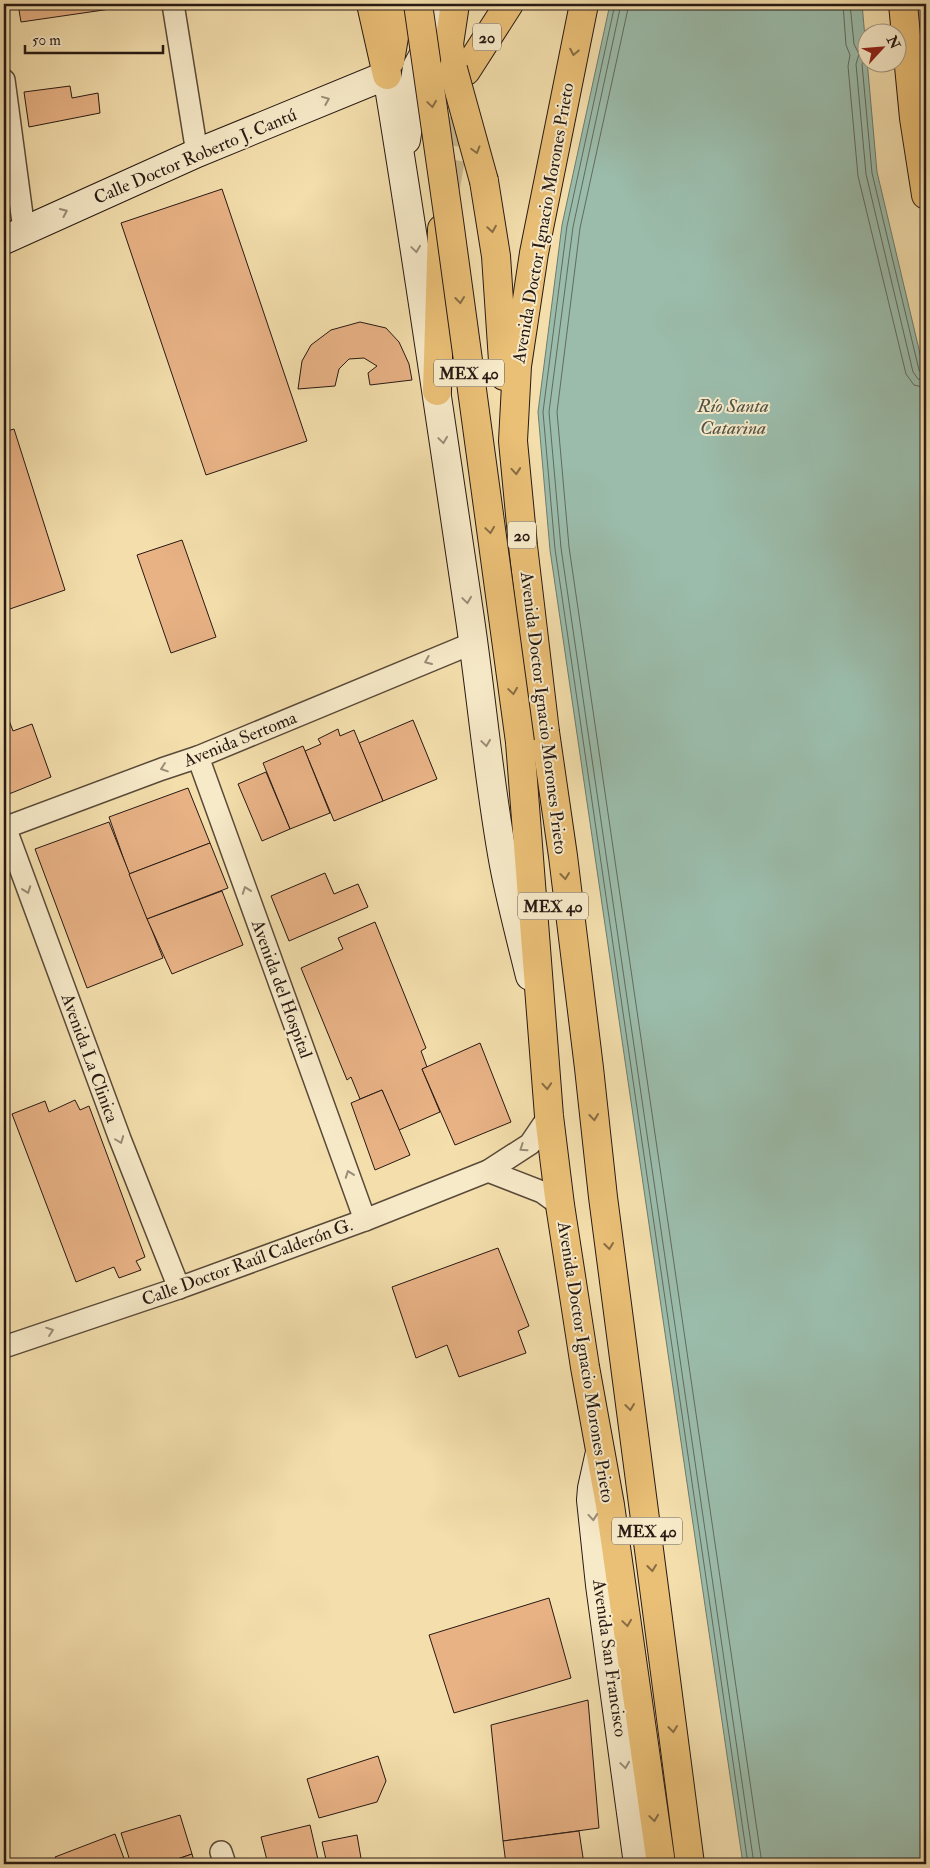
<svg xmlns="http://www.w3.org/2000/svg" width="930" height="1868" font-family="'IM FELL Double Pica',serif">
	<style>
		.water { fill: #9bbcab; stroke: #6d7b6e }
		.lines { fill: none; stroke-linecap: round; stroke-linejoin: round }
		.shore { stroke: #616a5f; stroke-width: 1 }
		.building { fill: #e8b285; stroke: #271913 }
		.highway-tunnel { stroke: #cab78d; stroke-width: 28; stroke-dasharray: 28 14; stroke-linecap: butt }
		.street-casing { stroke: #5a4a39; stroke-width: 24 }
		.secondary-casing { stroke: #271913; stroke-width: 30 }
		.highway-casing { stroke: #271913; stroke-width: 30 }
		.street { stroke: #f7eac9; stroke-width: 21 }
		.secondary { stroke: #f7eac9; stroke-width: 28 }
		.highway { stroke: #eabf76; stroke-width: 28 }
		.highway-bridge-casing { stroke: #271913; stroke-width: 30; stroke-linecap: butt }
		.highway-bridge { stroke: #eabf76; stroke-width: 28 }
		.oneway { stroke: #886c44 }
		.oneway2 { stroke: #998c77 }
		.labels { text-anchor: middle; stroke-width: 4; stroke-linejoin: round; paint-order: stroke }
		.shield { fill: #f7eac9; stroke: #65584a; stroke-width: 1 }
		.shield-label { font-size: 16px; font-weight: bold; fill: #271913 }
		.street-label { font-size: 18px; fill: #271913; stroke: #f7eac9 }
		.water-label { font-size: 19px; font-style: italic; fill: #505248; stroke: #f7eac9 }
	</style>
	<rect width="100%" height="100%" fill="#f3deac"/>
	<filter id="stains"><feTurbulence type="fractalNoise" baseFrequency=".004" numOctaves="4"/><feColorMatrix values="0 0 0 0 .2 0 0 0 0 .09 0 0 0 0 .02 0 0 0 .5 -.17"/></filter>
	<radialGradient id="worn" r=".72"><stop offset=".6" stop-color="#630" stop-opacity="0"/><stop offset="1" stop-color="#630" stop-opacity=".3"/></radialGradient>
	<path class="water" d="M610,4H862L877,172L926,379V1864H743L550,550L538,412L562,225Z"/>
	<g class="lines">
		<g class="shore">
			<path d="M615,4L567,226L543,412L555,549L748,1864"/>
			<path d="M621,4L573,227L549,412L561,548L754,1864"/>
			<path d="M629,4L580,228L557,412L569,547L762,1864"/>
			<path d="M843,4L846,45L850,55L848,66L858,176L906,374L914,385L926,388"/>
			<path d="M850,4L854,44L859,54L856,64L866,174L913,372L918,379L926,381"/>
			<path d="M868,58L864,60L862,64L872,173L919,370L922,374L926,375"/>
		</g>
	</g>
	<g class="building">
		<path d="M18,4H137L138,5L21,22Z"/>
		<path d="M70,86L72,98L98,93L100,113L29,127L24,92Z"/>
		<path d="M222,189L307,441L206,475L121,223Z"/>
		<path d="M360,322L386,328L399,342L409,364L412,380L370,385L368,373L377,366L364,358L349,359L339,369L335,386L298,389L302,361L311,345L331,330Z"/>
		<path d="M14,429L65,590L4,611V432Z"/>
		<path d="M182,540L216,637L171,653L137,555Z"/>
		<path d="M4,707L13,731L32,724L51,777L4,796Z"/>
		<path d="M413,720L437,779L383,801L359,743Z"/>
		<path d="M338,729L340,736L354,730L383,801L334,821L305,751L321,744L318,739Z"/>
		<path d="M303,746L330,813L290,829L263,763Z"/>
		<path d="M266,772L290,829L262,841L238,784Z"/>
		<path d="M188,788L210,843L129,874L109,817Z"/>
		<path d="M109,822L163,958L87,988L35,849Z"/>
		<path d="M210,843L228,888L147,919L129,874Z"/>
		<path d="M325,873L334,894L358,884L368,907L289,941L271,896Z"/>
		<path d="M222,891L243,945L172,974L147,919Z"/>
		<path d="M375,922L426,1048L421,1051L427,1067L422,1069L440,1112L399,1130L382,1090L360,1099L351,1077L347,1080L301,968L343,949L338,938Z"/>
		<path d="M480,1043L511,1122L455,1145L422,1069Z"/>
		<path d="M382,1090L410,1155L375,1170L351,1103Z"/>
		<path d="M75,1100L80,1110L89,1106L145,1257L136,1261L141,1270L119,1278L114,1267L76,1282L12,1114L45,1101L49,1112Z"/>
		<path d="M498,1248L529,1326L518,1331L526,1353L459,1377L447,1345L416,1358L392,1287Z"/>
		<path d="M549,1598L571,1678L454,1713L429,1635Z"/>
		<path d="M588,1700L599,1828L503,1841L491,1725Z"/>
		<path d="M378,1756L386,1781L377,1802L319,1818L307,1779Z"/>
		<path d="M180,1815L192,1854L163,1864H131L121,1833Z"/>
		<path d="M310,1825L319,1864H268L261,1837Z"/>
		<path d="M579,1831L584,1864H506L503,1841Z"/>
		<path d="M115,1834L126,1864H58L55,1857Z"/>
		<path d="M357,1835L362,1864H327L322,1842Z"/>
		<path d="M192,1854L195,1864H163Z"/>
	</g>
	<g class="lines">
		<path class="highway-tunnel" d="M446,187L462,94"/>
		<defs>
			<g id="street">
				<path d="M173,4L197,153"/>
				<path d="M4,80L24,230"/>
				<path d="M198,757L365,1220"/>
				<path d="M5,827L120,1139L179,1288"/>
				<path d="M4,828L162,769L198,757L473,643"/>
				<path d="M488,1171L542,1192L560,1205"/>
				<path d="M4,1347L179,1288L365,1220L488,1171L530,1144L549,1116"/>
				<path d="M221,1852L225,1864"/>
			</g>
			<g id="secondary">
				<path d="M406,140L417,67L451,4"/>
				<path d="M4,240L197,153L387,75C417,256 443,438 470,619C482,701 489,784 504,865C511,902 521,939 530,976"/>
				<path d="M600,1452L592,1488L591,1500L600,1585L638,1864"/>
			</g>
			<g id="highway">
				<path d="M371,4L387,75"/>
				<path d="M584,4L534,253L517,366L513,441L523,546L545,732L563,856L589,1068L603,1197L690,1864"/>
				<path d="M903,4L914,118L926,195"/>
				<path d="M390,61L396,25L392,4"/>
				<path d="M453,69L449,44L455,4"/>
				<path d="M466,71L509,4"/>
				<path d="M484,181L496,256L504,376"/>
				<path d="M437,391L442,229"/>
				<path d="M520,742L549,1116L560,1205L585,1367L610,1505L661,1864"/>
			</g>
		</defs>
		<use href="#street" class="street-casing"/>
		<use href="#secondary" class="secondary-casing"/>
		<use href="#highway" class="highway-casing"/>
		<use href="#street" class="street"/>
		<use href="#secondary" class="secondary"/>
		<use href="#highway" class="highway"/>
		<defs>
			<g id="highway-bridge">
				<path d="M418,4L449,221L520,742"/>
				<path d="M453,69L484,181"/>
			</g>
		</defs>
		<use href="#highway-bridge" class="highway-bridge-casing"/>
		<use href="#highway-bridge" class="highway-bridge"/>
	</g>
	<defs><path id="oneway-chevron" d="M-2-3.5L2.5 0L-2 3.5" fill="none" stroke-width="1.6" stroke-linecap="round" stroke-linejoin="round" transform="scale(1.25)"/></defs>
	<g class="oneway">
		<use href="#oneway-chevron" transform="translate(574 52) rotate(101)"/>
		<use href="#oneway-chevron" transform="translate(432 104) rotate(82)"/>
		<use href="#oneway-chevron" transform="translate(476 150) rotate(74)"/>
		<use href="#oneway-chevron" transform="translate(492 229) rotate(81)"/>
		<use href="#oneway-chevron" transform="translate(460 300) rotate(83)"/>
		<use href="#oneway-chevron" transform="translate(516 471) rotate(85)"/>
		<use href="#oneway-chevron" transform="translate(490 530) rotate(82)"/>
		<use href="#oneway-chevron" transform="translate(513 691) rotate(82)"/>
		<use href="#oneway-chevron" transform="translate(565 876) rotate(83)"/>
		<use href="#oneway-chevron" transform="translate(547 1086) rotate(86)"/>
		<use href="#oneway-chevron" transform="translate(594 1117) rotate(84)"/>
		<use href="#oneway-chevron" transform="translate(609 1246) rotate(83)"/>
		<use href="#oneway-chevron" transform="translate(630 1407) rotate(83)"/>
		<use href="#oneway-chevron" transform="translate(652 1568) rotate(83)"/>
		<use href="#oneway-chevron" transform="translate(627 1623) rotate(82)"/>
		<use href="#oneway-chevron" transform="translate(673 1729) rotate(83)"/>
		<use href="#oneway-chevron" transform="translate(654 1818) rotate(82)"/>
	</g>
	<g class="oneway2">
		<use href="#oneway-chevron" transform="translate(326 100) rotate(-22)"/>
		<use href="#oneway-chevron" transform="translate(64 212) rotate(-24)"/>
		<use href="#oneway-chevron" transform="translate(416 249) rotate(82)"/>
		<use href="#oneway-chevron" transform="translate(443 440) rotate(82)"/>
		<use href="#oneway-chevron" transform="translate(467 600) rotate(82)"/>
		<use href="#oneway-chevron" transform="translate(428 661) rotate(157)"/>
		<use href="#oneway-chevron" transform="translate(486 743) rotate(82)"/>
		<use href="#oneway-chevron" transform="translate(164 768) rotate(161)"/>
		<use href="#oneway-chevron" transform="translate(27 890) rotate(70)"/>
		<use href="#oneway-chevron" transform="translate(246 890) rotate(-110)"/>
		<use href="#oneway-chevron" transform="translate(120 1140) rotate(69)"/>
		<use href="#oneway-chevron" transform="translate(523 1148) rotate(146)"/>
		<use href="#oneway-chevron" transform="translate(349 1174) rotate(-110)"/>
		<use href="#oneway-chevron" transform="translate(50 1331) rotate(-19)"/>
		<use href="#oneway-chevron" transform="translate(593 1517) rotate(85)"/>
		<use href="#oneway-chevron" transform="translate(625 1765) rotate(82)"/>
	</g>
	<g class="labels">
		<g class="shield">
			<rect x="473" y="23.5" width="28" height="27" rx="4"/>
			<rect x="434" y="359.5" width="70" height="27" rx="4"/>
			<rect x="508" y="521.5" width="28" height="27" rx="4"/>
			<rect x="518" y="892.5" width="70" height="27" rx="4"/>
			<rect x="612" y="1517.5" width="70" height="27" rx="4"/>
		</g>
		<g class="shield-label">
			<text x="487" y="43">20</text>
			<text x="469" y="379">MEX 40</text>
			<text x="522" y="541">20</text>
			<text x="553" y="912">MEX 40</text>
			<text x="647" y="1537">MEX 40</text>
		</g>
		<g class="street-label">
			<text transform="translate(195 156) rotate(-23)" y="6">Calle Doctor Roberto J. Cantú</text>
			<text transform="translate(543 223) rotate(-80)" y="6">Avenida Doctor Ignacio Morones Prieto</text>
			<text transform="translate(544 713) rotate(83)" y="6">Avenida Doctor Ignacio Morones Prieto</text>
			<text transform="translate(240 739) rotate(-22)" y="6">Avenida Sertoma</text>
			<text transform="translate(282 989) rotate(70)" y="6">Avenida del Hospital</text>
			<text transform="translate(90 1058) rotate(70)" y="6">Avenida La Clinica</text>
			<text transform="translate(247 1262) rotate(-20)" y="6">Calle Doctor Raúl Calderón G.</text>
			<text transform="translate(586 1362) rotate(81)" y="6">Avenida Doctor Ignacio Morones Prieto</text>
			<text transform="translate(610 1658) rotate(82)" y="6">Avenida San Francisco</text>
		</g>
		<g class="water-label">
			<text x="733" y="412">Río Santa<tspan x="733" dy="22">Catarina</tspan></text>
		</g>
	</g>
	<rect width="930" height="1868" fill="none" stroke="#f3deac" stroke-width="20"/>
	<rect x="5" y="5" width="920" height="1858" fill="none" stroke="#271913" stroke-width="2.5"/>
	<rect x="10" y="10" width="910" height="1848" fill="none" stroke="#271913"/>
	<g transform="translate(882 48) rotate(64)"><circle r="24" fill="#f7eac9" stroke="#a49680"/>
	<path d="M0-4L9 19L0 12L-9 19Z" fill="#8f2418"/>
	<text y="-8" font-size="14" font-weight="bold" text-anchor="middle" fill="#271913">N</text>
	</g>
	<path d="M25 45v8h138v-8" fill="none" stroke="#271913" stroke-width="2.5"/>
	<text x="32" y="45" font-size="15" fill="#271913" stroke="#f7eac9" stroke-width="4" paint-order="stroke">50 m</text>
	<rect width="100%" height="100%" filter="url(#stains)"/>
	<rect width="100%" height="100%" fill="url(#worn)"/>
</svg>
